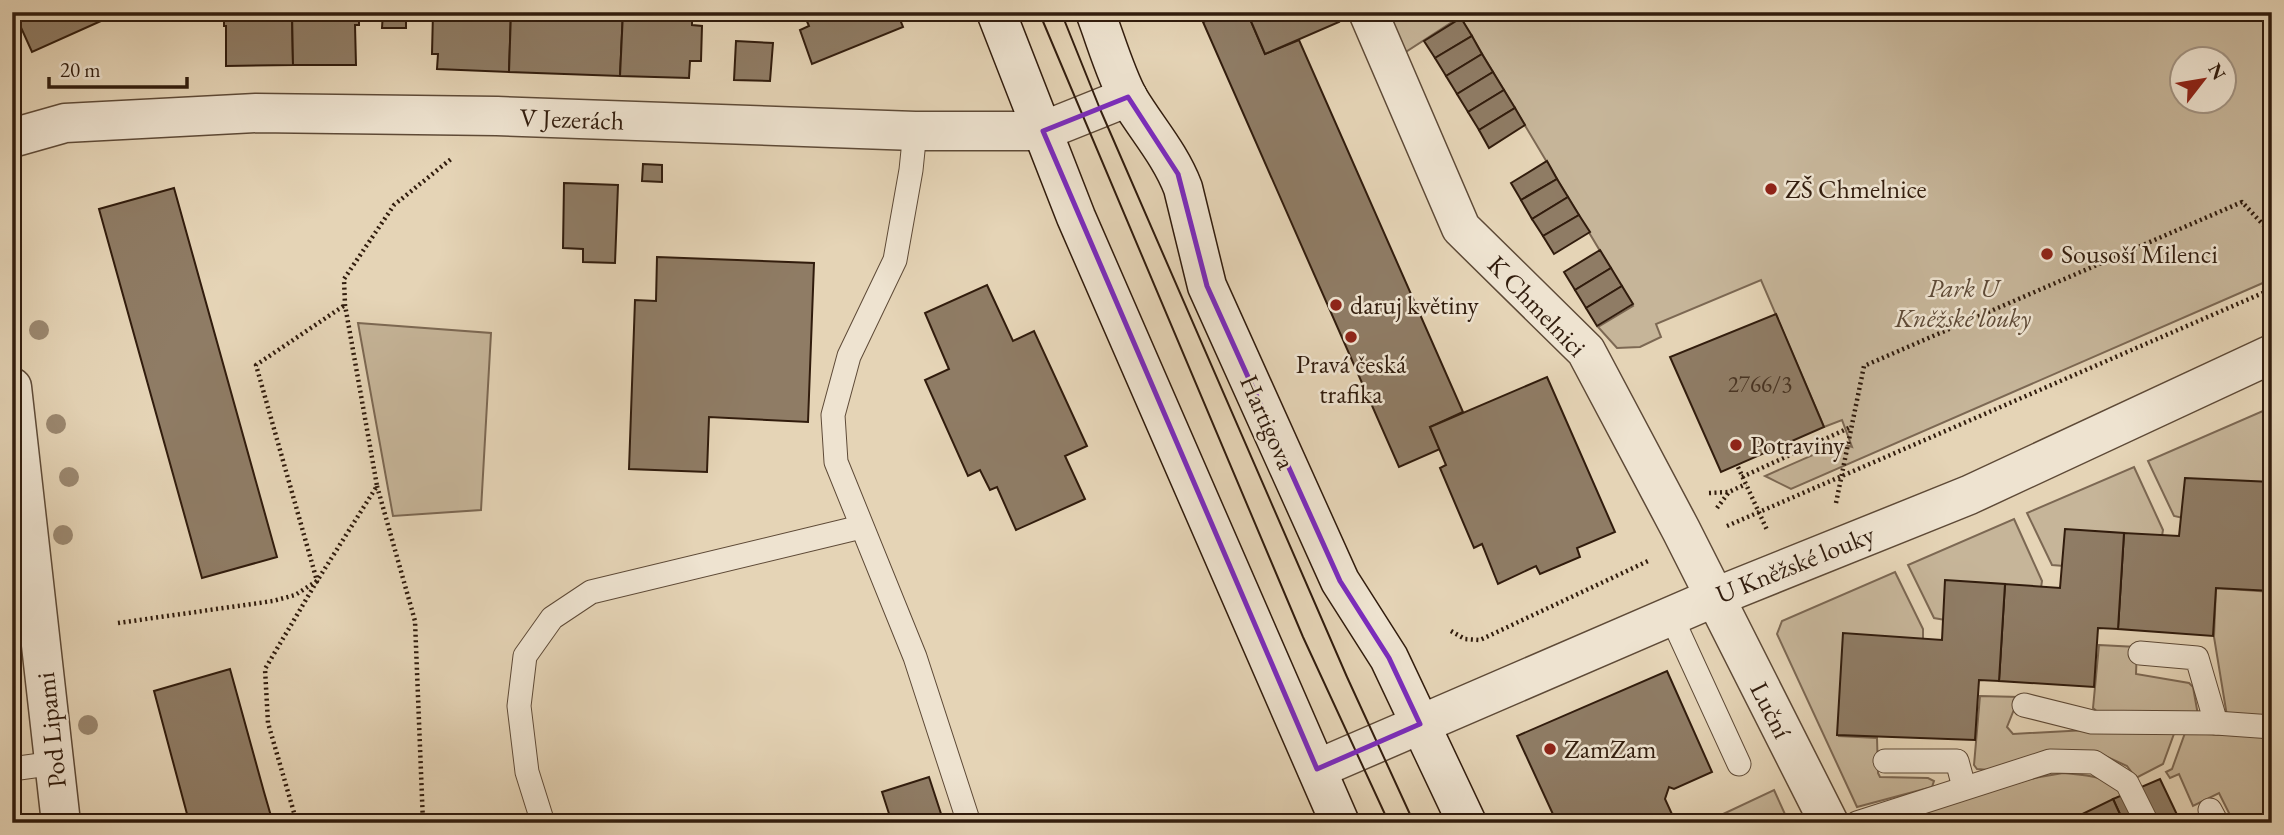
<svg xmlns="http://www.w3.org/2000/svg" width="2284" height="835" font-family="'EB Garamond',serif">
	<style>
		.green { fill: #c6b599; stroke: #7c6853; stroke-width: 2; fill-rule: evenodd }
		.building { fill: #8f7c65; stroke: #311c0d; stroke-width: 2 }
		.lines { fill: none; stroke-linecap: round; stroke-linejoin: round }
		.lane-casing { stroke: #5e4a37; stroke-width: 25 }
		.street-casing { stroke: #5e4a37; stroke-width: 41 }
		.secondary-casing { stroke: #311c0d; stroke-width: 41 }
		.path { stroke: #311c0d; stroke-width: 4.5; stroke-dasharray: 2 3.5; stroke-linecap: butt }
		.lane { stroke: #eee3d0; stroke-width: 23 }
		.street { stroke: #eee3d0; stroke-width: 38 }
		.secondary { stroke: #eee3d0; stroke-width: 38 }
		.tram { stroke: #311c0d; stroke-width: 2 }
		.tree { fill: #9b8870 }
		.marked { fill: none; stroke: #7b2cbf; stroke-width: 5; stroke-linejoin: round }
		.poi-dot { fill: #8f2418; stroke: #eee3d0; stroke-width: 2.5 }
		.labels { text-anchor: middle; stroke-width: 5; stroke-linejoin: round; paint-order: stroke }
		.number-label { font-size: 23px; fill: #483423 }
		.street-label { font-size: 26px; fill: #311c0d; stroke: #eee3d0 }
		.poi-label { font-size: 26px; fill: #311c0d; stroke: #eee3d0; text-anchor: start }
		.park-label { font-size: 26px; font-style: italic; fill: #5e4a37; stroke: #eee3d0 }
	</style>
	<rect width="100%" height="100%" fill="#e5d4b6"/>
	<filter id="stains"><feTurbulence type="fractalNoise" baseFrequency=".00286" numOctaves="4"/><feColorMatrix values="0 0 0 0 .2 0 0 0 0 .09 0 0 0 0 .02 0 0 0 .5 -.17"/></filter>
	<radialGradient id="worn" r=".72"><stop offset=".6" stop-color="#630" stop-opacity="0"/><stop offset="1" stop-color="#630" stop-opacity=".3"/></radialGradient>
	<g class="green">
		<path d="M1382,12H2268L2272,21V279L1791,489L1765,476L1840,443L1852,447L1842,420L1824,427L1761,280L1656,324L1661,337L1640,347L1617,348L1598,327L1633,306L1460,17L1401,55ZM2182,60H2224V102H2182Z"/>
		<path d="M358,323L491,333L481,510L393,516Z"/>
		<path d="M2272,407V483L2183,518L2174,516L2148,461Z"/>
		<path d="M2134,467L2163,530L2162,536L2064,566L2052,565L2027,513Z"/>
		<path d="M2014,519L2042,581L2041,588L1945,620L1934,618L1908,565Z"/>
		<path d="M1895,572L1923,629V640L1846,634L1839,736L1877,738L1878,773L1880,777L1928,778L1934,781L1932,787L1857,807L1777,634L1782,621Z"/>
		<path d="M2216,588L2272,592V719L2227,716L2214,637Z"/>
		<path d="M2099,645L2137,647L2136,674L2189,683L2193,687L2198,715L2099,713L2093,708Z"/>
		<path d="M1980,696L2019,697L2007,727L2013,734L2087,730L2175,731L2163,764L2136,778L2127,766L2103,755L1989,770L1977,769L1974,765Z"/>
		<path d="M2185,733L2272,737V823H2234L2219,793L2193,806L2179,774L2170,778L2166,772L2172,769Z"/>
		<path d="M2063,773C2087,775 2108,775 2123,796L2064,823H1883L2034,778Z"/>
		<path d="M1774,790L1789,823H1704Z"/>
	</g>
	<g class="building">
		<path d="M14,12H121L32,52Z"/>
		<path d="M224,12H292L293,65L226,66V26H224Z"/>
		<path d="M292,12H359V25H355L356,65H293Z"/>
		<path d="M383,12H406V28H382Z"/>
		<path d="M433,12H511L509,72L437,69L438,54H432Z"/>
		<path d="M511,12H623L620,76L509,72Z"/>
		<path d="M623,12H692V25L702,26L701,61H690L689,78L620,76Z"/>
		<path d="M803,12H897L903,27L812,64L800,30L809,26Z"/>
		<path d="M1225,12H1247L1265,54L1299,40L1463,412L1430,427L1440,449L1399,467L1203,22Z"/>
		<path d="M1247,12H1335L1339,22L1265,54Z"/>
		<path d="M1461,18L1472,36L1435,58L1424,41Z"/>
		<path d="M1472,36L1482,54L1446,76L1435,58Z"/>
		<path d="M736,41L773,43L770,81L734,80Z"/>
		<path d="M1482,54L1493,72L1457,94L1446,76Z"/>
		<path d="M1493,72L1504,90L1468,112L1457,94Z"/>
		<path d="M1504,90L1515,108L1479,130L1468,112Z"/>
		<path d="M1515,108L1525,125L1489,148L1479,130Z"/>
		<path d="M1547,161L1557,179L1521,200L1511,183Z"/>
		<path d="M643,164L662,165V182L642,181Z"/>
		<path d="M1557,179L1568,197L1532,219L1521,200Z"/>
		<path d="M564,183L618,185L615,263L583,262V249L563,248Z"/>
		<path d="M174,188L277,557L202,578L99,209Z"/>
		<path d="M1568,197L1579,215L1543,236L1532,219Z"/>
		<path d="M1579,215L1590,232L1554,254L1543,236Z"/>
		<path d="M1600,250L1611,268L1575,290L1564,272Z"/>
		<path d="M657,257L814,263L808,422L709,417L707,472L629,469L635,300L656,301Z"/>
		<path d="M1611,268L1622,286L1586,308L1575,290Z"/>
		<path d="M987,285L1013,341L1034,331L1087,446L1065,456L1085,499L1016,530L997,487L990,490L980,470L968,476L925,380L949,369L925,313Z"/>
		<path d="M1622,286L1633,304L1597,326L1586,308Z"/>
		<path d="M1776,314L1824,427L1721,472L1670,357Z"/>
		<path d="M1547,377L1615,532L1577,548L1580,557L1540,574L1536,566L1498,584L1482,544L1474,548L1440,468L1446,465L1430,427Z"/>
		<path d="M2185,478L2272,482V591L2216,588L2213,636L2118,629L2124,533L2179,536Z"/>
		<path d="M2065,529L2124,533L2118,629L2098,628L2094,687L1999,681L2005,584L2060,588Z"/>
		<path d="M1945,580L2005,584L1999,681L1979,680L1975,740L1837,735L1843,633L1942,640Z"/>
		<path d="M230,669L264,792L273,823H190L187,814L154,691Z"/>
		<path d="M1667,671L1712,772L1674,789L1669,787L1665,799L1676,823H1557L1517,736Z"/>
		<path d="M929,777L944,823H892L882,792Z"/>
		<path d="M2160,779L2181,823H2124L2113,799Z"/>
		<path d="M2113,799L2124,823H2064Z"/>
	</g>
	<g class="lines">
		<defs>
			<g id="lane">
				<path d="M915,131L911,170L895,260L849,356L833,415L836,462L915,657L969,823"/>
				<path d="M1671,616L1739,764"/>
				<path d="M2140,653L2197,658L2216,723"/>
				<path d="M2024,705L2092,722L2216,723L2272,727"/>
				<path d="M1885,761H1957L1964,787"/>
				<path d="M12,769L55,763"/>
				<path d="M2210,810L2217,823"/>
				<path d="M543,823L527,772L519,706L525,656L552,618L591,592L861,527"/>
				<path d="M1857,823L2050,761L2094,762L2127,783L2147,823"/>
			</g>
			<g id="street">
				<path d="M1368,12L1461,228L1586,351L1681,530L1829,823"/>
				<path d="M12,138L65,123L256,113L497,116L915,131H1043L1128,97"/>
				<path d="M12,387L61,823"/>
				<path d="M1317,769L1713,598L1969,495L2272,354"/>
			</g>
			<g id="secondary">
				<path d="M996,12L1076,217L1340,823"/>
				<path d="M1095,12C1105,38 1116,76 1129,99C1147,129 1170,154 1183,188L1207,286L1340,581L1389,658L1467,823"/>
			</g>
		</defs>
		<use href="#lane" class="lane-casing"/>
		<use href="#street" class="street-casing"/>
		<use href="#secondary" class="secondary-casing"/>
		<g class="path">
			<path d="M1738,467L1767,530"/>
			<path d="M1742,477L1851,427"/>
			<path d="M377,486L415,621L423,823"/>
			<path d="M1709,493L1729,492"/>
			<path d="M1836,503L1864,366L2242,202L2272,234"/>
			<path d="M1717,508L1729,492L1746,484"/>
			<path d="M1727,526L2272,289"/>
			<path d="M118,623L273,601L295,595L317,581L256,365L345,305"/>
			<path d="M1451,631L1465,639L1480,640L1648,561"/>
			<path d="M297,823L268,723L265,669L317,581L377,486L345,305L344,279L394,205L451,159"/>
		</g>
		<use href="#lane" class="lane"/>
		<use href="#street" class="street"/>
		<use href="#secondary" class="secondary"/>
		<g class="tram">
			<path d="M1039,12L1303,637L1389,823"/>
			<path d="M1061,12L1100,109L1347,677L1414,823"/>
		</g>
	</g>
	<g class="tree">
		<circle cx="39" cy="330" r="10"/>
		<circle cx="56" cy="424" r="10"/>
		<circle cx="69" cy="477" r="10"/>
		<circle cx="63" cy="535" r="10"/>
		<circle cx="88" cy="725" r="10"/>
	</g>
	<path class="marked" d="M1128,97L1178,174L1207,286L1340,581L1389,658L1420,724L1317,769L1043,131Z"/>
	<g class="poi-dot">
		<circle cx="1771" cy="189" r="7"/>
		<circle cx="2047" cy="254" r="7"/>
		<circle cx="1336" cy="305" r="7"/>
		<circle cx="1351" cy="337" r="7"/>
		<circle cx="1736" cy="445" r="7"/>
		<circle cx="1550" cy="749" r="7"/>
	</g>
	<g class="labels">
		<g class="number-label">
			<text x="1760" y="392">2766/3</text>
		</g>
		<g class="street-label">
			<text transform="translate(572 119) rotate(2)" y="9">V Jezerách</text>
			<text transform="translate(1537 306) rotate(46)" y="9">K Chmelnici</text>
			<text transform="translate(1268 422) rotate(66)" y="9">Hartigova</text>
			<text transform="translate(1795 564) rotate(-22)" y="9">U Kněžské louky</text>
			<text transform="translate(1771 710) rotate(63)" y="9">Luční</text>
			<text transform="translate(51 730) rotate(-96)" y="9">Pod Lipami</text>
		</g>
		<g class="poi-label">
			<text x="1785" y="198">ZŠ Chmelnice</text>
			<text x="2061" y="263">Sousoší Milenci</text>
			<text x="1350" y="314">daruj květiny</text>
			<text x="1351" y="373" text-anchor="middle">Pravá česká<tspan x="1351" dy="30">trafika</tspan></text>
			<text x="1750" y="454">Potraviny</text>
			<text x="1564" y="758">ZamZam</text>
		</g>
		<g class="park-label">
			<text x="1963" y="297">Park U<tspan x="1963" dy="30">Kněžské louky</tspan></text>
		</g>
	</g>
	<rect width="2284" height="835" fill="none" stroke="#e5d4b6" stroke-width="42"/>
	<rect x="14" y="14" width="2256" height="807" fill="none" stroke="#311c0d" stroke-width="3.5"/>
	<rect x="21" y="21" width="2242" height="793" fill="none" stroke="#311c0d" stroke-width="2"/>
	<g transform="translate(2203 80) rotate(59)"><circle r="33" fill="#eee3d0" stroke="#a29382" stroke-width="2"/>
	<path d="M0-5L12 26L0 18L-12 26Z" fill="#8f2418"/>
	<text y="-10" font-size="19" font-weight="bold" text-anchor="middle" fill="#311c0d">N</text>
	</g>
	<path d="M49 77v10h138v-10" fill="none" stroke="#311c0d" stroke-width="3.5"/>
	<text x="60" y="77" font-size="21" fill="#311c0d" stroke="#eee3d0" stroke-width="5" paint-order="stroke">20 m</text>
	<rect width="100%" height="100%" filter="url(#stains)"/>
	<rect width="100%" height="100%" fill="url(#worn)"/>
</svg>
